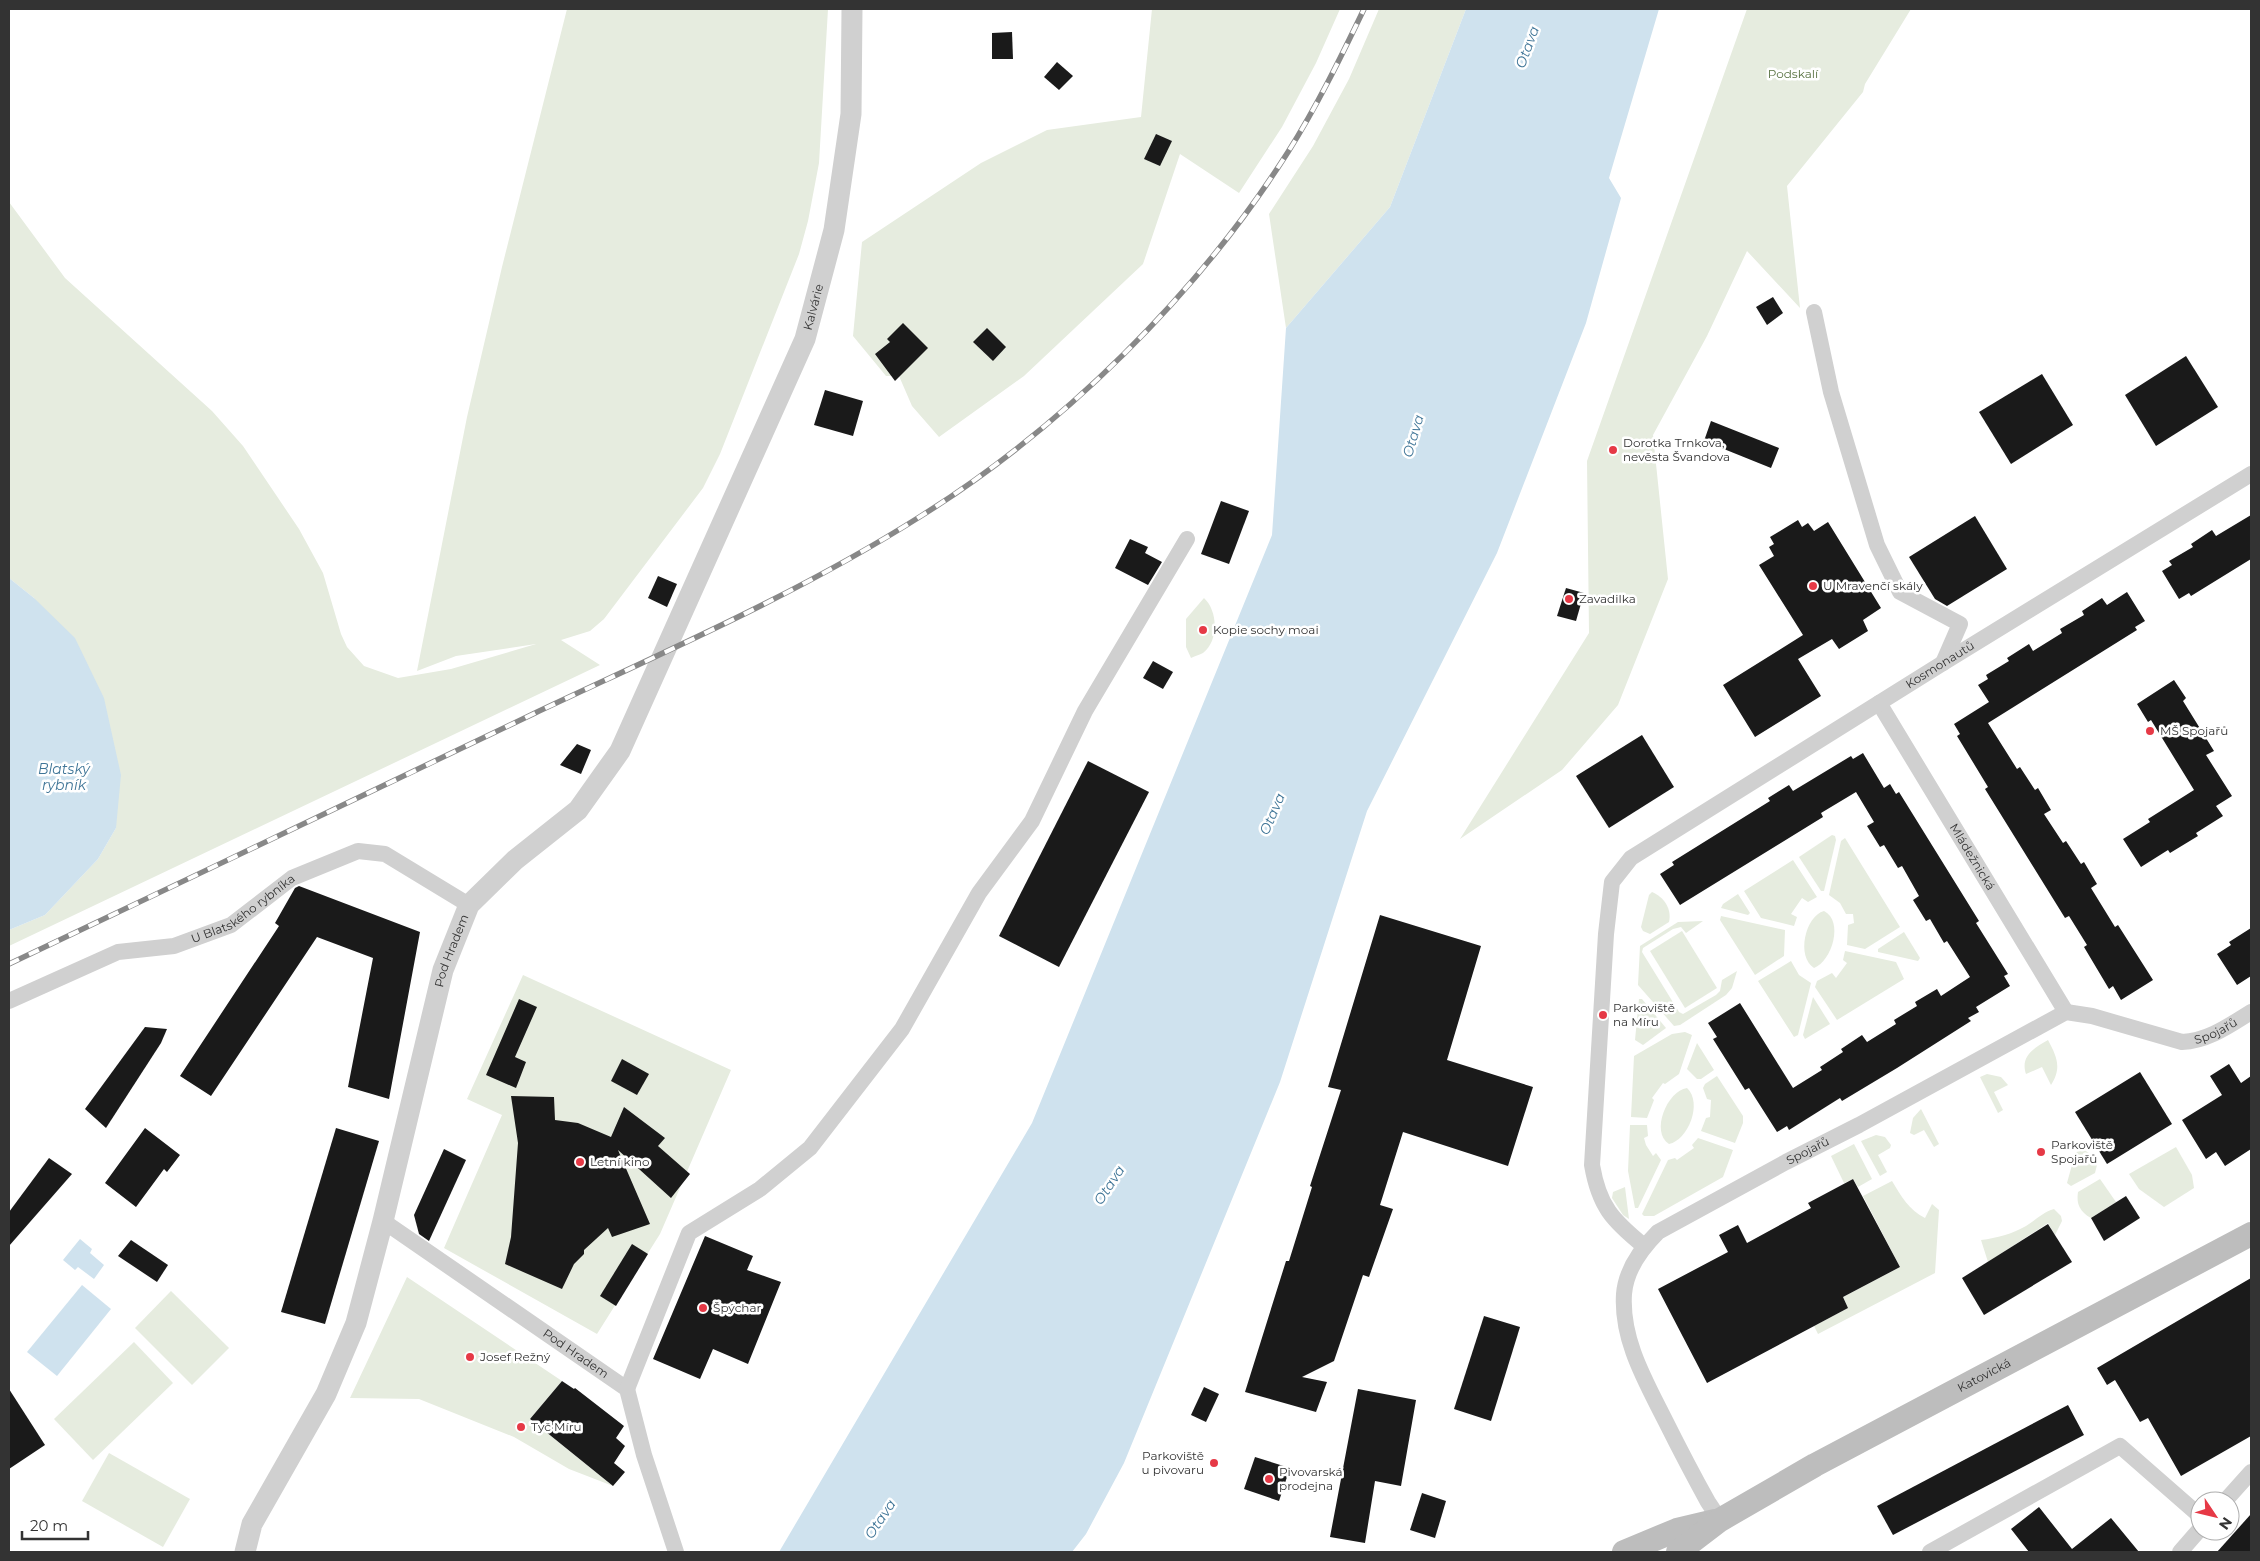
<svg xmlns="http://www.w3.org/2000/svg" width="2260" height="1561" font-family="Montserrat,sans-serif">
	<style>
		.green { fill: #e6ecdf }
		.water { fill: #cfe2ee }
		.building { fill: #1a1a1a }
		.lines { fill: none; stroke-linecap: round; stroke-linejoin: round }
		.minor { stroke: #d0d0d0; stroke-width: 16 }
		.tertiary { stroke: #d0d0d0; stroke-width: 21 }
		.secondary { stroke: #bdbdbd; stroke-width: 24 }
		.rail-casing { stroke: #888; stroke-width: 5.5 }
		.rail { stroke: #fff; stroke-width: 4; stroke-dasharray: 11; stroke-linecap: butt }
		.poi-dot { fill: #e63946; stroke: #fff; stroke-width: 2 }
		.labels { text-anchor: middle; stroke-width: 5; stroke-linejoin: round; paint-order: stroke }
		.park-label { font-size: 12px; fill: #56703f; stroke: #fff }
		.street-label { font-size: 12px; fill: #333; stroke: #fff }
		.poi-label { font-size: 12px; fill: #333; stroke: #fff; text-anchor: start }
		.water-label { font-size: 14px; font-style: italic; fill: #3f7597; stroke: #fff }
	</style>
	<rect width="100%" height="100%" fill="#fff"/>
	<g class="green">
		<path d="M567,9H828L819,163L808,221L799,254L720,454L703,488L604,619L590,631L561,640L600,665L9,946V930L45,915L98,859L116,828L34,598L9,578V202L65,278L212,411L243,446L299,529L323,573L341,634L347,647L364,666L398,678L451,669L536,644L456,656L417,671L467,417L502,267Z"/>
		<path d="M1152,9H1340L1316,63L1282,127L1239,193L1180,154L1143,264L1024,376L939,437L912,406L899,376H886L853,336L862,242L981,163L1047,130L1141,117Z"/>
		<path d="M1379,9H1466L1390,207L1286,328L1269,214L1313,146L1349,79Z"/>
		<path d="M1747,9H1911L1865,84L1863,92L1787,186L1800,308L1747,251L1707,336L1653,435L1668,579L1618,705L1562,770L1460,839L1589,633L1587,461Z"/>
		<path d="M1204,598C1218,611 1219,641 1203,653C1200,655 1194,656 1191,658L1186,647V619Z"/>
		<path d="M1832,835L1835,836L1836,840L1824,891H1821L1799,857Z"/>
		<path d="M1845,838L1900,927L1865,949L1847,945L1848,925L1854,923L1853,914H1846L1840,903L1829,895L1841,841Z"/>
		<path d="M1793,860L1817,897L1808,902L1802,898L1791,914L1797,917L1794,926L1761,918L1744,891Z"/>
		<path d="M1652,892C1664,897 1672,909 1669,922L1650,934L1643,931L1641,927L1649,895Z"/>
		<path d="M1738,894L1750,913L1748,915L1721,908L1723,904Z"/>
		<path d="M1824,911C1844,921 1832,961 1814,968C1796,957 1805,916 1824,911Z"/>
		<path d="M1721,916L1785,930L1784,956L1755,975L1720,920Z"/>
		<path d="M1703,921L1686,933L1681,927L1673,929L1643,948L1642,952L1679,1012L1683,1014L1716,995L1720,991L1722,980L1737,971L1732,988L1726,995L1680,1025L1674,1026L1638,985L1640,946L1678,922Z"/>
		<path d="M1682,931L1717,988L1685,1008L1650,951Z"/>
		<path d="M1904,932L1920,958L1918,961L1878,952V949Z"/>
		<path d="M1845,951L1896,962L1904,979L1837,1020L1815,987L1817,981L1832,973L1836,978L1847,963L1843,960Z"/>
		<path d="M1791,961L1799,975L1811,983L1798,1035L1794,1037L1758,981Z"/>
		<path d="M523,975L731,1070L660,1234L597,1334L444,1248L502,1115L467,1099Z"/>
		<path d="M1813,997L1830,1024L1805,1039L1803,1035Z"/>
		<path d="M1639,999H1642L1666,1028L1643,1045L1635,1040Z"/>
		<path d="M1685,1032L1692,1035L1679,1074L1665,1084L1663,1083L1652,1098L1654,1100L1647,1118L1631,1117L1634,1056L1672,1034Z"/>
		<path d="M2048,1040C2057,1057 2062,1068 2051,1085L2042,1067L2026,1074C2020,1056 2034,1048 2048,1040Z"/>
		<path d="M1697,1043L1714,1070L1701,1079H1697L1687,1069Z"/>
		<path d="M1987,1074L2001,1077L2008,1085L1994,1092L2003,1110L1998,1113L1980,1077Z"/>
		<path d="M1717,1076L1743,1116V1123L1735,1143L1701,1131L1706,1118L1710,1117L1711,1100L1707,1099L1703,1088L1705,1084Z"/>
		<path d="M1687,1088C1703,1103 1688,1140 1669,1144C1650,1132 1667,1091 1687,1088Z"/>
		<path d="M1921,1109L1939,1144L1934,1147L1924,1130L1914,1135L1910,1133L1913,1118Z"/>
		<path d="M1630,1125H1647L1648,1136L1644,1138L1646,1145L1653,1156L1656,1153L1661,1160L1638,1208H1635L1628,1171Z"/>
		<path d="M1876,1135L1885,1137L1891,1145L1890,1148L1878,1155L1887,1172L1880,1176L1861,1141Z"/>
		<path d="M1698,1138L1733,1150L1723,1177L1654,1216H1644L1642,1214L1668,1160L1675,1158L1677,1160L1694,1148L1692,1145Z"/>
		<path d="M1854,1144L1872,1179L1858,1187L1853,1179L1844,1183L1831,1156Z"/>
		<path d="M2176,1147L2192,1175L2194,1188L2164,1207L2139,1189L2129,1174Z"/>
		<path d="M2079,1150H2084L2089,1153L2097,1165L2095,1173L2071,1186L2067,1183L2075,1154Z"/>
		<path d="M2100,1179L2116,1202L2091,1218C2080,1212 2076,1204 2078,1192Z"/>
		<path d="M1892,1181C1901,1196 1909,1210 1925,1218L1932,1204L1939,1210L1935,1273L1818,1334L1814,1326L1848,1308L1843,1297L1900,1267L1863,1196Z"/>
		<path d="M1625,1187L1629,1219L1623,1215L1612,1198L1613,1192Z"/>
		<path d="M2054,1209L2061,1216L2062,1221L2055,1235L2048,1223L1988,1262L1981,1240C1997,1238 2012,1234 2026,1226C2036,1220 2043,1212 2054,1209Z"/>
		<path d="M407,1277L562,1381L530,1419L613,1486L569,1469L514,1437L419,1399L350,1398Z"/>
		<path d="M171,1291L229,1348L192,1385L135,1328Z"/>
		<path d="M134,1342L173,1383L93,1460L54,1419Z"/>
		<path d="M109,1453L190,1499L163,1547L82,1501Z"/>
	</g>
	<g class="water">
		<path d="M1466,9H1659L1609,178L1621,198L1586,323L1497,553L1367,811L1280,1082L1124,1463L1086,1534L1072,1552H779L1032,1123L1272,535L1286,328L1390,207Z"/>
		<path d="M9,578L34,598L75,638L104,698L121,775L116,828L98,859L45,915L9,930Z"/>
		<path d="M80,1239L92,1249L90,1253L104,1265L94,1279L78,1267L75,1270L63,1260Z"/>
		<path d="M82,1285L111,1309L57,1376L27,1352Z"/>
	</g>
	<g class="building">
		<path d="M1012,32L1013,59H992V33Z"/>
		<path d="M1057,62L1073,76L1059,90L1044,77Z"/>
		<path d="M1156,134L1172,141L1160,166L1144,159Z"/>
		<path d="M1773,297L1783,313L1767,325L1756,307Z"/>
		<path d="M903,323L928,348L895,381L875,354L890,342L887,339Z"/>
		<path d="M987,328L1006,347L993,361L973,342Z"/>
		<path d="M2186,356L2218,407L2156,446L2125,395Z"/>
		<path d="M2042,374L2073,425L2011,464L1979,412Z"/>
		<path d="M825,390L863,401L853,436L814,425Z"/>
		<path d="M1711,421L1779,448L1771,468L1704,441Z"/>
		<path d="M1221,501L1249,511L1229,564L1201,554Z"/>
		<path d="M2251,515V559L2191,596L2189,593L2179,599L2162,571L2172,565L2169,561L2193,547L2191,544L2212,530L2216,536Z"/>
		<path d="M1975,516L2007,569L1947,606L1935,599L1909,557Z"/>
		<path d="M1798,520L1802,527L1808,523L1814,531L1828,522L1881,608L1863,620L1868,631L1839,649L1832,639L1798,659L1821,696L1755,737L1723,685L1803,635L1759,565L1774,556L1769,547L1774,544L1770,537Z"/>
		<path d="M1130,539L1148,547L1145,553L1162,562L1148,585L1115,568Z"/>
		<path d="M658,576L677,584L667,607L648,598Z"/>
		<path d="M1566,588L1584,593L1576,621L1557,616Z"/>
		<path d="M2127,592L2145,621L2135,627L2137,630L1988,723L2017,769L2020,767L2035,790L2038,788L2051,810L2044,814L2063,843L2066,841L2081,864L2084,862L2097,884L2091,888L2115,927L2118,925L2153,980L2121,1000L2113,986L2109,989L2084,947L2087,945L2069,916L2065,918L1985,789L1988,787L1957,736L1960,734L1954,724L1989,702L1978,685L1988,679L1986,675L2009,661L2007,658L2029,644L2033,651L2062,633L2060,629L2084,615L2082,611L2102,598L2107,605Z"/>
		<path d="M1153,661L1173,672L1163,689L1143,678Z"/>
		<path d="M2174,680L2186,698L2183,701L2214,751L2206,755L2232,796L2216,806L2223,816L2196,833L2198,836L2170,853L2168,850L2141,867L2123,839L2150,822L2148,819L2194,790L2151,720L2148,722L2137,704Z"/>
		<path d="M1642,735L1674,787L1609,828L1576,776Z"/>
		<path d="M577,744L591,750L581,774L560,765Z"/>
		<path d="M1863,753L1884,788L1890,784L1896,794L1899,792L1979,921L1976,923L2008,974L2004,976L2010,986L1976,1007L1979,1012L1968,1018L1971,1021L1897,1068L1842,1101L1840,1098L1789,1130L1787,1126L1777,1132L1749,1088L1745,1090L1713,1039L1717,1037L1708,1023L1740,1003L1793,1088L1822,1070L1820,1067L1843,1052L1841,1049L1862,1035L1867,1042L1896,1024L1894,1020L1917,1006L1915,1002L1937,989L1941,996L1970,977L1947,941L1944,943L1930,919L1926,921L1913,900L1919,896L1902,866L1898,868L1884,845L1880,847L1867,826L1874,822L1856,792L1821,813L1823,817L1680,905L1660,874L1674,865L1672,862L1770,801L1768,798L1789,785L1793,791L1851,756L1853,759Z"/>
		<path d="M1088,761L1149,792L1059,967L999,936Z"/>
		<path d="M299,886L420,932L389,1099L348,1087L373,958L317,937L211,1096L180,1076L279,926L275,923L295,888Z"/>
		<path d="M1380,915L1481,946L1447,1060L1533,1087L1508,1166L1403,1132L1380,1205L1393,1209L1369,1277L1363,1275L1334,1361L1302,1377L1327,1382L1316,1412L1245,1392L1286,1261H1289L1312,1187L1310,1186L1341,1090L1328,1087Z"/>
		<path d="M2251,928V976L2237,985L2217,954L2231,945L2229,942Z"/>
		<path d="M519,999L537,1007L515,1057L526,1062L516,1088L486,1075Z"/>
		<path d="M145,1027L167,1029L161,1043L106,1128L85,1109Z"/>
		<path d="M622,1059L649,1074L637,1095L611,1081Z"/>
		<path d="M2229,1064L2241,1083L2251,1076V1149L2225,1166L2216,1152L2206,1159L2182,1120L2222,1095L2210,1076Z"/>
		<path d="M2140,1072L2172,1124L2107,1164L2075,1112Z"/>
		<path d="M511,1096L554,1097L555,1120L578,1123L611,1137L624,1107L665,1138L658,1146L690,1174L671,1198L618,1150L650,1224L612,1237L608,1228L584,1250V1254L574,1264L562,1289L505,1264L511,1237L518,1143Z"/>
		<path d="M145,1128L180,1155L167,1172L164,1169L136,1207L105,1183Z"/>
		<path d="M336,1128L379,1141L325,1324L281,1312Z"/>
		<path d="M444,1149L466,1160L429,1241L419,1234L414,1215Z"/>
		<path d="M49,1158L72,1174L9,1246V1212Z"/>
		<path d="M1853,1179L1900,1267L1843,1297L1848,1308L1707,1383L1658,1289L1728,1252L1719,1235L1738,1225L1747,1243L1811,1208L1808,1203Z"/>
		<path d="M2126,1196L2140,1218L2104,1241L2091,1218Z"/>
		<path d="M2048,1224L2072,1262L1984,1315L1962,1278Z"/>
		<path d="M705,1236L753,1256L747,1270L781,1282L748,1364L713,1349L700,1379L653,1359Z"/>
		<path d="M131,1240L168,1265L157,1282L118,1256Z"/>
		<path d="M632,1244L648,1254L616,1306L600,1296Z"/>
		<path d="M2251,1278V1436L2181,1476L2148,1418L2140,1422L2115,1380L2107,1385L2097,1368Z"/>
		<path d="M1484,1316L1520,1327L1491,1421L1454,1409Z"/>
		<path d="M562,1381L574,1389L575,1388L624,1426L616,1438L625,1446L614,1463L625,1472L613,1486L530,1419Z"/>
		<path d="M1204,1387L1219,1394L1206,1422L1191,1415Z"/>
		<path d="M9,1389L45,1445L9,1469Z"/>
		<path d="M1358,1389L1416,1400L1401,1486L1375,1481L1365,1543L1330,1537Z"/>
		<path d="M2068,1405L2084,1435L1893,1535L1877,1506Z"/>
		<path d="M1255,1457L1290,1468L1279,1501L1244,1489Z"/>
		<path d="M1422,1493L1446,1501L1435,1538L1410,1530Z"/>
		<path d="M2039,1507L2072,1549L2111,1518L2139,1552H2029L2011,1529Z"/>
		<path d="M2251,1514V1552H2217Z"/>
	</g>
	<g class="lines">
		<g class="minor">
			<path d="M1814,312L1831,392L1877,545L1900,592L1960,624L1943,663"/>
			<path id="s1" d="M1879,703L2066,1012"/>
			<path id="s2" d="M9,1001L118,952L174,946L231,925L292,878L358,851L385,854L469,905"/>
			<path id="s3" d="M383,1221L627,1389L644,1455L676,1552"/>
			<path id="s4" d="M1644,1246C1612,1220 1599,1206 1592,1165L1606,934L1612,882L1631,858L1943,663L2251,474"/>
			<path d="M627,1389L689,1233L760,1189L810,1148L902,1029L979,893L1032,821L1085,711L1187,539"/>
			<path d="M2225,1501L2251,1472"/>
			<path id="s5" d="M1720,1520L1708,1502C1693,1475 1679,1448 1665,1420C1646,1382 1621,1340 1624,1294C1626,1269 1641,1249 1658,1232L1786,1162L1859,1125L2066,1012L2092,1016L2182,1042C2208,1041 2230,1025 2251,1012"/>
			<path d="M1930,1552L2120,1446L2200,1516"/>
			<path d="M2180,1552L2200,1529"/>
		</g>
		<path class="tertiary" id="s6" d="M245,1552L252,1524L326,1394L356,1323L383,1221L443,970L469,905L515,860L578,810L620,751L805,339L834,230L851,114L852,9"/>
		<g class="secondary">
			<path d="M1624,1552L1677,1530L1715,1521"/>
			<path id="s7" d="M1678,1552L1720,1520L1815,1465L2251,1234"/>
		</g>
		<defs>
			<path id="rail" d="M9,964C184,881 358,798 533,714C664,652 798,594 921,516C1063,427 1198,294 1288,152C1317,106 1341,57 1364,9"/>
		</defs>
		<use href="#rail" class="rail-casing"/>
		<use href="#rail" class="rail"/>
	</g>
	<g class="poi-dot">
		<circle cx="1613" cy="450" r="5"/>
		<circle cx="1813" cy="586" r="5"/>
		<circle cx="1569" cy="599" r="5"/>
		<circle cx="1203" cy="630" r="5"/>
		<circle cx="2150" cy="731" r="5"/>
		<circle cx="1603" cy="1015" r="5"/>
		<circle cx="2041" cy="1152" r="5"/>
		<circle cx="580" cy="1162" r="5"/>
		<circle cx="703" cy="1308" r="5"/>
		<circle cx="470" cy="1357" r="5"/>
		<circle cx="521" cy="1427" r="5"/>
		<circle cx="1214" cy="1463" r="5"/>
		<circle cx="1269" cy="1479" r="5"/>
	</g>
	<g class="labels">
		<g class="park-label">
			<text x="1793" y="78">Podskalí</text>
		</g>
		<g class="street-label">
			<text dy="4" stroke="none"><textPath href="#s6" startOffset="1391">Kalvárie</textPath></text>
			<text dy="4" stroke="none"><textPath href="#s4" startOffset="778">Kosmonautů</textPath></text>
			<text dy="4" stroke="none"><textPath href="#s1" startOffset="180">Mládežnická</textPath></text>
			<text dy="4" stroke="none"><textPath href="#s2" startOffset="255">U Blatského rybníka</textPath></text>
			<text dy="4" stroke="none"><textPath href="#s6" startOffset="640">Pod Hradem</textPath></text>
			<text dy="4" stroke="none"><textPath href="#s5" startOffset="940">Spojařů</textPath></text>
			<text dy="4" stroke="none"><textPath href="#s5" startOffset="491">Spojařů</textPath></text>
			<text dy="4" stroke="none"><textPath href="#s3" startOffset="234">Pod Hradem</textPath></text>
			<text dy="4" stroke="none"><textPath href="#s7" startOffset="354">Katovická</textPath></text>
		</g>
		<g class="poi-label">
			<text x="1623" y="447">Dorotka Trnkova,<tspan x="1623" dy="14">nevěsta Švandova</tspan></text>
			<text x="1823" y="590">U Mravenčí skály</text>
			<text x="1579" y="603">Zavadilka</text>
			<text x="1213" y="634">Kopie sochy moai</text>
			<text x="2160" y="735">MŠ Spojařů</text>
			<text x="1613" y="1012">Parkoviště<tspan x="1613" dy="14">na Míru</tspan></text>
			<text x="2051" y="1149">Parkoviště<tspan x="2051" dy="14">Spojařů</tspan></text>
			<text x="590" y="1166">Letní kino</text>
			<text x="713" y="1312">Špýchar</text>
			<text x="480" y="1361">Josef Režný</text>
			<text x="531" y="1431">Tyč Míru</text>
			<text x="1204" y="1460" text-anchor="end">Parkoviště<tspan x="1204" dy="14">u pivovaru</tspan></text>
			<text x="1279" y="1476">Pivovarská<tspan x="1279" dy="14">prodejna</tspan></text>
		</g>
		<g class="water-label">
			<text transform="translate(1527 47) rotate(-70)" y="5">Otava</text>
			<text transform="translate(1413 436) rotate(-74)" y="5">Otava</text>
			<text x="64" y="774">Blatský<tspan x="64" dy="16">rybník</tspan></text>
			<text transform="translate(1272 814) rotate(-67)" y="5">Otava</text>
			<text transform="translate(1109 1185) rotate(-57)" y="5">Otava</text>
			<text transform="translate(880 1519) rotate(-56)" y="5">Otava</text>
		</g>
	</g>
	<rect width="2260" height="1561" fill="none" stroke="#333333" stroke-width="20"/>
	<g transform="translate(2215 1516) rotate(125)"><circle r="24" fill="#ffffff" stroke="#adadad"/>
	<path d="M0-4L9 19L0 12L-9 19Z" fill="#e63946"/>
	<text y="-8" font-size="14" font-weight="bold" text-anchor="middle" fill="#333333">N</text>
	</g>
	<path d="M22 1531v8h66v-8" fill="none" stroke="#333333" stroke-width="2.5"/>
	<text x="30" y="1531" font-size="15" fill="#333333" stroke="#ffffff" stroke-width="4" paint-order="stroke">20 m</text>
</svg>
